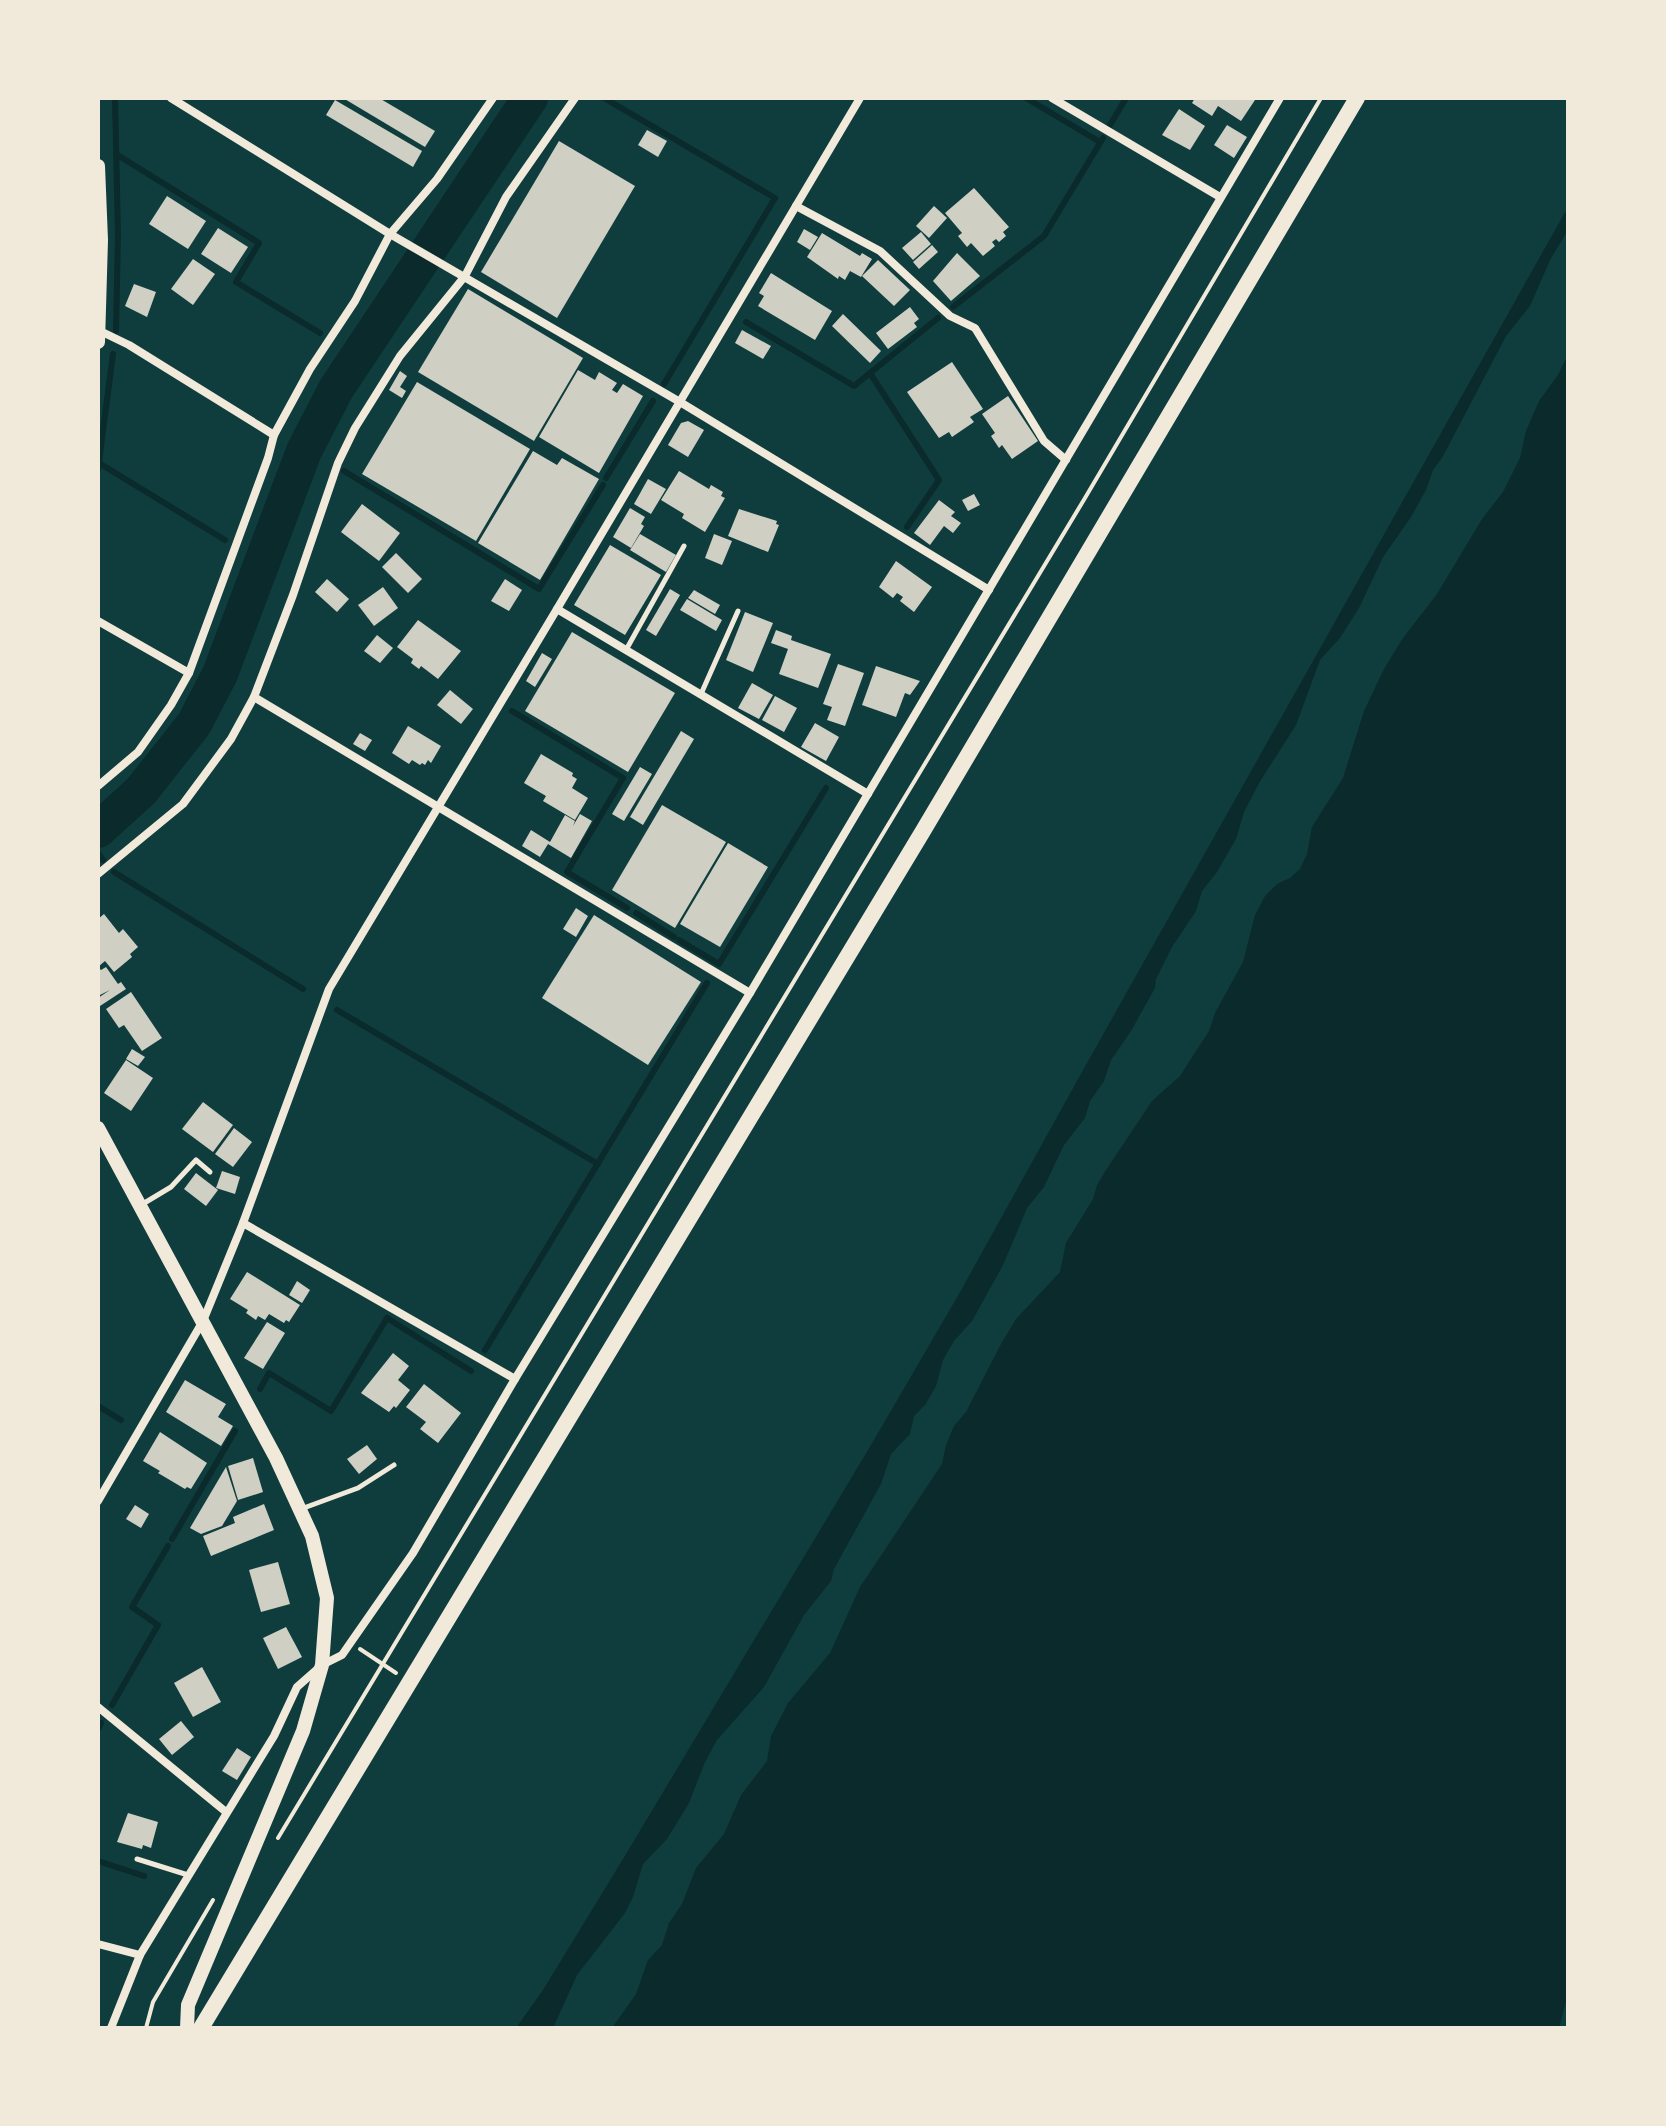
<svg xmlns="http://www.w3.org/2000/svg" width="1666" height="2126" font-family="Karla,sans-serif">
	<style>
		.water { fill: #0a2a2b }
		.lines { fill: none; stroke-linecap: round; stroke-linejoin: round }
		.stream { stroke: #0a2a2b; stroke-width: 6 }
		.river { stroke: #0a2a2b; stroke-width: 36 }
		.building { fill: #cfcfc3 }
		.path { stroke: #f1e9da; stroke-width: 4 }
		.service { stroke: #f1e9da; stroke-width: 5 }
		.minor { stroke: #f1e9da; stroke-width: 8 }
		.secondary { stroke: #f1e9da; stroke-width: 14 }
		.primary { stroke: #f1e9da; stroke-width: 16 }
	</style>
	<rect width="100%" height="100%" fill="#0f3d3e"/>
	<g class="water">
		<path d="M1568,207V230L1550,260L1530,306L1506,336L1442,458L1433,470L1426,490L1411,517L1383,557L1359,608L1340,638L1320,660L1296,725L1259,783L1244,812L1236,839L1217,872L1202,891L1196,911L1172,947L1156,979L1155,988L1131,1031L1111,1060L1104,1081L1090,1101L1085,1118L1064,1145L1044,1187L1027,1208L1003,1265L972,1321L954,1341L943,1360L936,1386L925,1405L914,1416L910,1434L891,1454L881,1484L834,1569L831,1581L804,1615L764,1687L717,1740L705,1762L689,1803L667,1839L643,1864L633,1897L625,1913L577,1975L553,2028H516L543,1990L620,1864L871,1445L959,1294L1082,1072Z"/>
		<path d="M1568,354V1994L1559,2028H612L636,1994L648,1960L662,1945L669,1923L682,1904L696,1868L724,1834L741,1795L767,1761L771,1736L788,1703L830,1653L860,1587L942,1464L946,1445L954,1426L966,1412L1001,1344L1016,1319L1060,1272L1066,1243L1093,1199L1097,1185L1106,1170L1152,1101L1180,1076L1209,1031L1215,1013L1243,962L1255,915L1265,896L1277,884L1290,878L1300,869L1307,854L1312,827L1343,778L1364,711L1384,669L1403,638L1437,594L1482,519L1503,492L1520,458L1526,431L1539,401L1558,375Z"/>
	</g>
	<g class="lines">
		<g class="stream">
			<path d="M115,98L118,236L116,331"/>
			<path d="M604,98L775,198L664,384"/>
			<path d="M1026,98L1100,142"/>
			<path d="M1110,125L1126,98"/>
			<path d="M116,154L259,243L236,282L320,333"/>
			<path d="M953,307L1044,236L1103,138"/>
			<path d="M746,322L854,386L938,318"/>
			<path d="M870,373L939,480L907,527"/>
			<path d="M99,463L225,540"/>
			<path d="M98,469L113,354"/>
			<path d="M344,471L539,589L603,485"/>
			<path d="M606,478L653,401"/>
			<path d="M512,711L623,778L567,872L627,908"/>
			<path d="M98,853L103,860"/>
			<path d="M114,872L303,989"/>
			<path d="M636,913L674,937"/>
			<path d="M679,940L719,964L826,788"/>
			<path d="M337,1010L598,1164"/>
			<path d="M485,1350L707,983"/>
			<path d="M260,1389L269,1373L331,1411L387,1318L471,1371"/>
			<path d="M98,1406L121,1420"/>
			<path d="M172,1539L235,1431"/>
			<path d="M112,1705L158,1625L132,1607L168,1546"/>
			<path d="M98,1729L101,1723"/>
			<path d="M98,1861L144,1876"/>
		</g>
		<path class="river" d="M98,830L141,791L194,724L220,674L304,451L336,389L530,98"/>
	</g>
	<g class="building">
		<path d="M343,98H379L435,131L425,147Z"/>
		<path d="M1195,98H1251L1255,100L1241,121L1218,106L1212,116L1192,103Z"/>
		<path d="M335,100L422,151L413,167L326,115Z"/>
		<path d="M1179,109L1205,126L1190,150L1162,135Z"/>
		<path d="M1227,125L1247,137L1234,158L1214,145Z"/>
		<path d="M647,130L667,141L658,157L638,145Z"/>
		<path d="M559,141L635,186L557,318L481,272Z"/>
		<path d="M974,188L1009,227L1003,232L1006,236L999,242L996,239L992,242L995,246L983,256L971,243L967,247L958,236L962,233L945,213Z"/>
		<path d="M167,196L206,221L188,249L149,224Z"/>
		<path d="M934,206L947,218L929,238L916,226Z"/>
		<path d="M218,228L248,247L231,273L201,254Z"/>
		<path d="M804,229L818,237L810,250L797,242Z"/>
		<path d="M921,232L931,244L913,260L902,248Z"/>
		<path d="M822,233L860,256L862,253L872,259L861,277L850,271L845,280L839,276L838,279L807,257Z"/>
		<path d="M932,245L938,252L919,269L913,262Z"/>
		<path d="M957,253L980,276L951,301L933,281Z"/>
		<path d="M193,259L215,274L193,305L171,289Z"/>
		<path d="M878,260L910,290L894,306L862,276Z"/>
		<path d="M771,273L832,311L815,340L758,306L764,296L759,293Z"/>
		<path d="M134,284L156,292L147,317L125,306Z"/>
		<path d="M468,289L583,358L534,441L418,372Z"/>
		<path d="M910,307L919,319L914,323L917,327L888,349L876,333Z"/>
		<path d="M843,314L881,351L870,363L832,326Z"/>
		<path d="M742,330L771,346L763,359L735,343Z"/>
		<path d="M952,362L983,409L970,417L974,422L952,437L949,432L939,438L907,392Z"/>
		<path d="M578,370L595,380L599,372L617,383L612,390L617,393L623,384L643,396L599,473L539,437Z"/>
		<path d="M400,371L407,376L400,387L406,391L402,398L389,390Z"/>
		<path d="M417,382L530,449L476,541L362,474Z"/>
		<path d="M1008,396L1038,441L1012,459L1002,445L999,448L991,436L995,433L982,414Z"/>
		<path d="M688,421L704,430L688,457L668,445L681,423Z"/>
		<path d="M533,451L557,465L562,458L599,479L540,580L478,543Z"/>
		<path d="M679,471L709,489L711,485L723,492L721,496L725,498L705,532L682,518L684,514L661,500Z"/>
		<path d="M648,479L666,489L651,514L634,504Z"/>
		<path d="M974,494L980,505L968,511L962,500Z"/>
		<path d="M939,500L955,512L951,516L961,523L953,533L944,526L930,545L914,533Z"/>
		<path d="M362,504L400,533L379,561L341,532Z"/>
		<path d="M630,508L645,517L641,524L644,526L631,548L613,537Z"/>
		<path d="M739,509L777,521L776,524L779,525L768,552L728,536Z"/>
		<path d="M640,534L676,555L666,572L630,550Z"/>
		<path d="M714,534L732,541L722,565L705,558Z"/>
		<path d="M610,545L661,575L625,635L574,605Z"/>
		<path d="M396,553L422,579L408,593L382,567Z"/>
		<path d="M896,561L932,587L914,612L900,601L903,597L897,593L893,598L879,587Z"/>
		<path d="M327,579L349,599L337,612L315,592Z"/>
		<path d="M505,579L522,590L509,611L491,601Z"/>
		<path d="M383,587L398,608L374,626L358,605Z"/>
		<path d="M670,589L680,595L656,636L646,630Z"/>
		<path d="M694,590L720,605L715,614L688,598Z"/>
		<path d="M687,599L722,620L716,631L680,610Z"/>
		<path d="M745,612L773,623L753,672L726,660Z"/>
		<path d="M418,620L461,651L438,679L421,666L419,669L411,663L413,659L397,647Z"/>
		<path d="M776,630L792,636L791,640L831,654L818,688L779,674L788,649L771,643Z"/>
		<path d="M572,632L675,693L628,772L525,711Z"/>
		<path d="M377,635L393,648L380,663L364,651Z"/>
		<path d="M542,653L552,659L535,687L526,681Z"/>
		<path d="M838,664L864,673L845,726L827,720L832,707L823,704Z"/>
		<path d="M876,666L920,681L910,695L905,693L896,717L862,705Z"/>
		<path d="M752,683L773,695L759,719L738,708Z"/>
		<path d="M450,690L473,709L461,724L437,705Z"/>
		<path d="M775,696L797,708L784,732L762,720Z"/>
		<path d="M815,723L839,737L826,761L801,747Z"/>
		<path d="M408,726L441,746L431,763L428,760L425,765L422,763L420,765L412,760L409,764L392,753Z"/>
		<path d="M681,731L694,739L643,825L630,817Z"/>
		<path d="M360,733L372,740L365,751L353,744Z"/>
		<path d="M541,754L573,773L572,776L577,779L572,788L588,798L575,820L543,801L546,796L524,783Z"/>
		<path d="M640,767L652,774L624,821L612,814Z"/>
		<path d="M662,805L726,842L675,928L612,890Z"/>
		<path d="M580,814L592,821L571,858L548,844L540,857L522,846L531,830L550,842L565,815L575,821L573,826Z"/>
		<path d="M728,843L768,867L720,947L680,924Z"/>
		<path d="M576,908L588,916L576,937L563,929Z"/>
		<path d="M104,914L119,933L123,929L138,947L130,954L132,957L114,972L105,961L98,967L101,970L106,967L118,984L121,982L126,989L100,1006L98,998L110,990L98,996V919Z"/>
		<path d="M594,915L701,982L648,1065L542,998Z"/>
		<path d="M131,992L162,1038L142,1051L124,1025L119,1028L106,1009Z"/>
		<path d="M132,1049L145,1057L138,1066L126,1059Z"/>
		<path d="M126,1060L153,1078L131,1111L104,1093Z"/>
		<path d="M203,1102L233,1125L213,1152L182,1129Z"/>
		<path d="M234,1128L252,1142L233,1167L215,1154Z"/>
		<path d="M222,1171L240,1177L235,1194L216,1188Z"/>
		<path d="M196,1173L218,1190L206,1206L184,1189Z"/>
		<path d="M247,1272L300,1305L289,1322L286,1320L284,1323L269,1314L265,1320L258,1316L256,1320L246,1313L248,1310L230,1299Z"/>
		<path d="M297,1281L310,1290L302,1303L289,1295Z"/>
		<path d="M267,1322L285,1333L263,1369L244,1358Z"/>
		<path d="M393,1353L409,1366L398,1380L410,1390L396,1408L394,1406L389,1412L361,1393Z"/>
		<path d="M185,1380L226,1404L218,1417L233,1426L221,1446L166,1412Z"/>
		<path d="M424,1384L461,1413L438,1443L420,1429L426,1422L406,1407Z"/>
		<path d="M160,1432L207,1463L191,1489L187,1487L185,1489L158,1473L160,1471L143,1461Z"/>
		<path d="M367,1445L377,1459L359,1474L347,1459Z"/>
		<path d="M253,1458L263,1492L238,1500L228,1466Z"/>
		<path d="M226,1467L237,1501L222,1526L201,1534L190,1528Z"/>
		<path d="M264,1504L274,1530L211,1556L203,1536L235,1523L233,1517Z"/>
		<path d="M135,1505L149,1514L141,1528L126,1519Z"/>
		<path d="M278,1562L290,1604L261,1612L249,1570Z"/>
		<path d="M286,1627L302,1657L278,1669L263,1638Z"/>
		<path d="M202,1667L221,1702L193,1717L174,1683Z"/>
		<path d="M181,1721L194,1737L172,1755L159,1739Z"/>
		<path d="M237,1748L251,1757L237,1780L222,1771Z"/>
		<path d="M128,1813L158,1822L151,1848L143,1845L142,1849L117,1842Z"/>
	</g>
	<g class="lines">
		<g class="path">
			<path d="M360,1649L396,1673"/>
			<path d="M278,1838L1085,498L1321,98"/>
			<path d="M146,2028L153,2002L213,1900"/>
		</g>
		<g class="service">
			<path d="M626,650L684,546"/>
			<path d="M701,694L738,611"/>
			<path d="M141,1205L171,1187L196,1160L210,1172"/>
			<path d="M301,1509L358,1488L394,1465"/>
			<path d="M137,1859L188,1875"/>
		</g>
		<g class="minor">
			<path d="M171,98L390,234L680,402L989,590"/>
			<path d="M1052,98L1220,197"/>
			<path d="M796,206L880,251L950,316L975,328L1044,441L1066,460"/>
			<path d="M98,330L129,345L274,435L310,369L355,301L390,234L437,179L493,98"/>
			<path d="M557,609L868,794"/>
			<path d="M98,621L189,673L268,458L274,435"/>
			<path d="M254,697L750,993"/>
			<path d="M98,786L138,752L171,705L189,673"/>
			<path d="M98,874L183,804L231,739L254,697L293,595L338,463L355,428L400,356L465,276L506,197L575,98"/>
			<path d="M243,1223L515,1379"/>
			<path d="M98,1501L203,1321L243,1223L329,989L557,609L860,98"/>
			<path d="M98,1707L226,1812"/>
			<path d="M98,1944L140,1955"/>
			<path d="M111,2028L140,1955L274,1736L297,1687L322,1665L342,1655L413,1553L515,1379L750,993L1280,98"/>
		</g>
		<g class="secondary">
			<path d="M98,166L101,240L98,342"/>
			<path d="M98,1128L276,1458L312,1536L327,1598L322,1665L303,1731L188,2005L187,2028"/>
		</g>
		<path class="primary" d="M201,2028L923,831L1357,98"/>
	</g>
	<rect width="1666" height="2126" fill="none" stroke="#f1e9da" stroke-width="200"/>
</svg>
